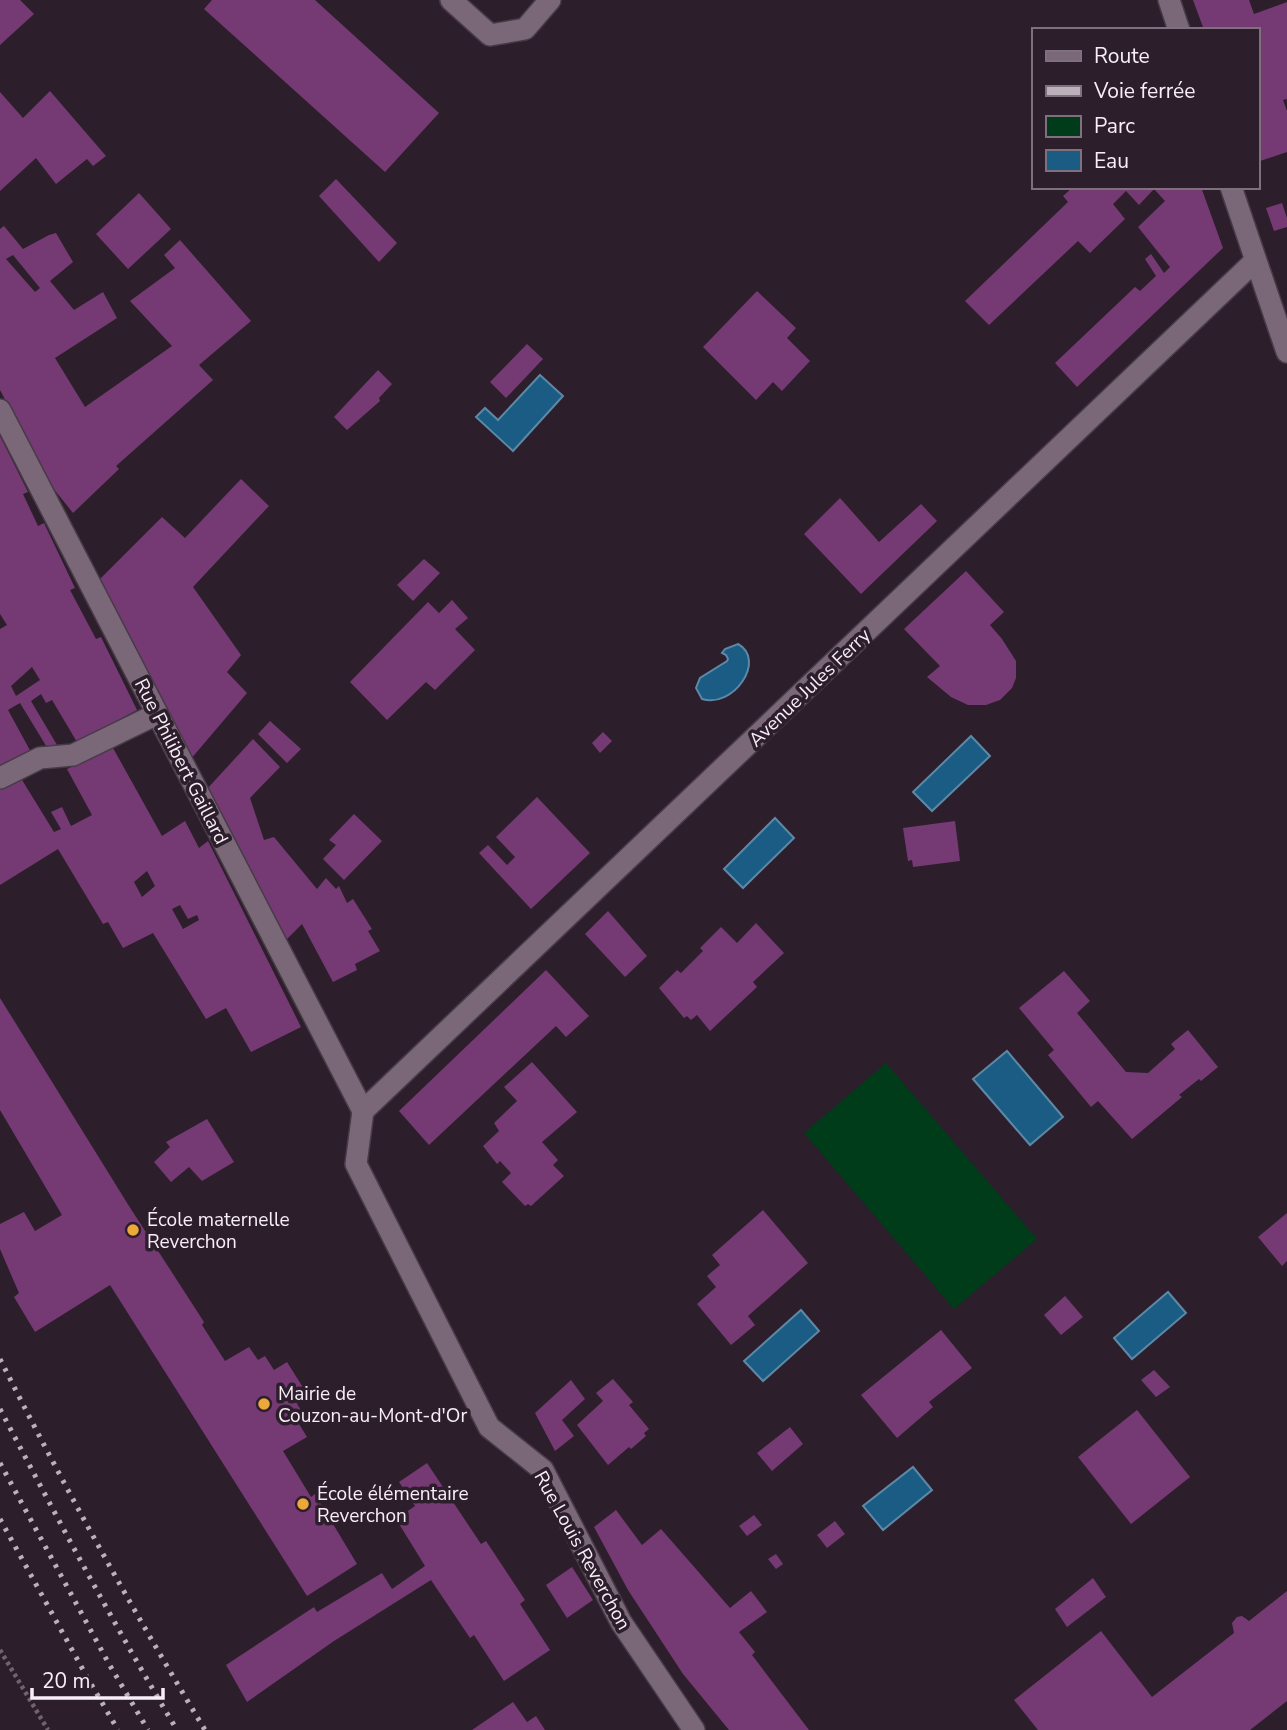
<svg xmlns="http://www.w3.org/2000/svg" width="1287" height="1730" font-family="'Nunito Sans',sans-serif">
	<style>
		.green { fill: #003c1a }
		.water { fill: #1b5c84; stroke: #5d88a6; stroke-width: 2 }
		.building { fill: #753a73; fill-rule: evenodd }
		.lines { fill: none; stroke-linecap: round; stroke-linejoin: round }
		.lane-casing { stroke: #473b47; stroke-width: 24 }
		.street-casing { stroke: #473b47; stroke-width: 24 }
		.path { stroke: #70636f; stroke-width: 4.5; stroke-dasharray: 3.5 3.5; stroke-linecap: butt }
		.lane { stroke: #7a6878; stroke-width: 21 }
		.street { stroke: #7a6878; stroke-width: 21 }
		.rail { stroke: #bcb0bb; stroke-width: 5; stroke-dasharray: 3.5 7; stroke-linecap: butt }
		.poi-dot { fill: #eca93a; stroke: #2d1e2c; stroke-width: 2.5 }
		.labels { text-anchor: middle; stroke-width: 7; stroke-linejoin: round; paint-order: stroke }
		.street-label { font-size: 19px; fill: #f8eef7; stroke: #2d1e2c }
		.poi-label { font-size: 19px; fill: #f8eef7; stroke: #2d1e2c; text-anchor: start }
	</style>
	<rect width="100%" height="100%" fill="#2d1e2c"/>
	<path class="green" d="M886,1063L1037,1239L954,1309L804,1133Z"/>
	<g class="water">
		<path d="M540,375L563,396L513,451L476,417L485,408L498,420Z"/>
		<path d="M738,644C767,660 733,709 702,699L696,688L700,678L727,661L728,659L726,655L722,653L725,649Z"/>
		<path d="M971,736L990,756L932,811L913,792Z"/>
		<path d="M775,818L794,838L743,888L724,869Z"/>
		<path d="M1007,1051L1063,1117L1030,1145L973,1079Z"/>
		<path d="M1168,1292L1186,1313L1132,1359L1114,1338Z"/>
		<path d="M801,1310L819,1331L763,1381L744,1361Z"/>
		<path d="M913,1467L932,1490L883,1530L863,1506Z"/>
	</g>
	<g class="building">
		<path d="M0,0H20L34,14L0,45Z"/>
		<path d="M212,0H315L439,113L385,172L204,9Z"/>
		<path d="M1193,0H1249L1254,14L1287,2V99L1283,100L1287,111V152L1257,162V30H1204Z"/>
		<path d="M50,91L106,156L93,166L87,159L56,184L36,158L0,191V92L23,118Z"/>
		<path d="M336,179L397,243L379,262L319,196Z"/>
		<path d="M1073,187H1201L1223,248L1077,387L1055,363L1135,287L1140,291L1156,276L1145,259L1151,254L1164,273L1170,267L1138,227L1165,201L1154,189L1139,205L1126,191L1113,204L1125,219L1094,249L1090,253L1078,241L989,325L965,301L1068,202L1063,196Z"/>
		<path d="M139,193L171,229L128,269L96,234Z"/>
		<path d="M1282,203L1287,218V227L1274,231L1266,208Z"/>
		<path d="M4,226L23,249L49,235L56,233L73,262L50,281L74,310L103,292L117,318L55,358L85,407L172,346L130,301L175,268L164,255L180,240L251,321L199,365L213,380L116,466L119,469L73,513L49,483L0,390V229ZM13,255L40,288L35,292L6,259Z"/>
		<path d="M757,291L796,328L787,338L810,361L782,391L773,382L756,400L703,347Z"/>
		<path d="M527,344L543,359L506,398L490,382Z"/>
		<path d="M378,370L392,384L379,398L380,401L347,430L334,417Z"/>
		<path d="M0,436L28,492L23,494L38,526L44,523L75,588L70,590L96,639L101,637L137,710L77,742L52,700L46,703L41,694L31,701L57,745L48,749L20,703L8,710L32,754L0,768V629L7,625L0,614ZM32,667L40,680L16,696L11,686Z"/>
		<path d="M241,479L269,506L193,587L241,655L227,672L247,693L190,760L97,582L162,517L185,538Z"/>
		<path d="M840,498L879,542L921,504L937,521L861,594L804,534Z"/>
		<path d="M424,559L440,573L413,601L397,585Z"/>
		<path d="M966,571L1004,612L990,625L1002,639L1016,661V678L1012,688L1000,700L986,705H968L951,697L927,677L940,666L904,629Z"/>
		<path d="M452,600L468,618L455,629L475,650L435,690L426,682L387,720L350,682L428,602L439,613Z"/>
		<path d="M270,721L301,749L287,763L258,734Z"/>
		<path d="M603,732L612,741L600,753L592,743Z"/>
		<path d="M253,739L280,767L250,798L264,840L274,837L317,889L326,878L336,889L339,886L347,903L353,899L372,929L368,931L380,951L355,964L357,970L333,982L302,924L284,942L206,790Z"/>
		<path d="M113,748L162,836L185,821L199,848L208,841L301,1027L251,1052L226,1008L206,1019L153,933L123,948L108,922L103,924L58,849L0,885V784L19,775L54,832L61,829L51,812L62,807L71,826L92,815L67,769ZM147,871L155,886L142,897L134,882ZM180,905L188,919L197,915L199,920L183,929L172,909Z"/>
		<path d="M537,797L590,853L531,909L479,853L488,845L507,865L515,857L496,837Z"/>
		<path d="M354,814L382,841L344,880L323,859L336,845L329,840Z"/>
		<path d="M955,821L960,861L913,867L912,860L908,861L903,828Z"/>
		<path d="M608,911L647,956L625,977L585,934Z"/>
		<path d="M756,923L784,953L753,982L757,987L710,1031L697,1015L691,1020L687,1016L684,1018L659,988L677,970L681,973L703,951L700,948L721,927L737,943Z"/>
		<path d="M546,970L589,1016L566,1037L556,1026L429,1145L399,1111Z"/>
		<path d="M1064,971L1090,1001L1077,1013L1126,1072L1148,1073L1175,1049L1171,1044L1188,1030L1218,1067L1201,1081L1199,1079L1179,1095L1182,1097L1132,1139L1098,1101L1091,1107L1048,1055L1054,1050L1019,1008Z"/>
		<path d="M0,998L129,1206L204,1322L202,1325L225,1361L249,1347L258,1360L265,1356L274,1370L287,1362L309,1397L297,1404L307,1419L299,1424L307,1437L283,1451L311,1497L315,1494L357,1564L307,1596L110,1285L35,1332L14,1297L19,1293L0,1249V1224L24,1212L35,1231L62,1215L0,1110Z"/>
		<path d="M532,1062L577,1112L542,1142L558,1160L553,1165L564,1176L531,1206L528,1204L525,1206L502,1182L511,1173L500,1161L497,1164L483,1146L499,1131L494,1123L517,1101L504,1087Z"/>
		<path d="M207,1119L234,1162L202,1181L189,1167L171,1182L154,1162L170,1147L166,1142Z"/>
		<path d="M763,1210L808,1263L748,1316L755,1325L731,1345L697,1304L716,1287L707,1276L720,1265L712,1255Z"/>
		<path d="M1287,1213V1261L1282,1266L1258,1237Z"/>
		<path d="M1065,1296L1083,1317L1061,1335L1044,1315Z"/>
		<path d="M941,1330L972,1368L929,1402L933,1407L897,1438L861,1395Z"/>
		<path d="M1154,1370L1170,1387L1156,1397L1141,1380Z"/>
		<path d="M613,1379L633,1402L629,1405L649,1429L644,1433L646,1436L631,1449L629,1447L608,1465L577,1425L603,1401L596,1393Z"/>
		<path d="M571,1380L585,1399L562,1420L574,1436L555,1451L535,1413Z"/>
		<path d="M1137,1410L1190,1477L1131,1524L1078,1457Z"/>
		<path d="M790,1427L803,1444L772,1471L757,1453Z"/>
		<path d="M427,1463L481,1544L486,1541L525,1600L520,1604L550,1650L504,1681L474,1635L470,1638L431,1580L334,1641L247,1702L226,1665L314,1607L317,1612L382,1573L392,1589L425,1566L396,1519L415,1506L399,1482Z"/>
		<path d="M616,1510L642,1545L661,1529L730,1608L751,1591L767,1612L739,1632L755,1652L752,1655L809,1730H729L683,1674L628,1590L594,1527Z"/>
		<path d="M754,1515L762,1525L747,1536L739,1526Z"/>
		<path d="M835,1521L845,1534L827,1548L817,1535Z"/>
		<path d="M776,1554L783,1564L776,1569L768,1559Z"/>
		<path d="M572,1567L593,1600L567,1618L546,1585Z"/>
		<path d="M1093,1578L1106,1597L1067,1627L1055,1609Z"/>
		<path d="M1287,1591V1701L1250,1730H1038L1014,1700L1101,1631L1152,1697L1234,1633L1232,1623L1237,1617L1242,1616L1249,1621Z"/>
		<path d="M513,1702L527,1722L536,1716L545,1730H472Z"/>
	</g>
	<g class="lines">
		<defs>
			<path id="lane" d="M451,0L490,35L525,29L550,0"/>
			<g id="street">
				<path d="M1169,0L1179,30"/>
				<path d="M1231,187L1287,352"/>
				<path d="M0,410L363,1111"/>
				<path d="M0,778L40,758L73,755L157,714"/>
				<path d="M363,1111L1255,261"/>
				<path d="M363,1111L356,1164L489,1427L543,1470L621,1622L694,1730"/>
			</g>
		</defs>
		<use href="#lane" class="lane-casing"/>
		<use href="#street" class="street-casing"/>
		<path class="path" d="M0,1650L48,1730"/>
		<use href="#lane" class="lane"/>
		<use href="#street" class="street"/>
		<g class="rail">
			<path d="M0,1359C63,1485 132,1609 205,1730"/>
			<path d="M0,1409C57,1518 114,1625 177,1730"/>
			<path d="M0,1463L109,1664L148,1730"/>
			<path d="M0,1519L87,1677L118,1730"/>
		</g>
	</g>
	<g class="poi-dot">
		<circle cx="133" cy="1230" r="7"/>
		<circle cx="264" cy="1404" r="7"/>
		<circle cx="303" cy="1504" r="7"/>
	</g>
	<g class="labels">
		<g class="street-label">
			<text transform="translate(809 687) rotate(-44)" y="7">Avenue Jules Ferry</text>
			<text transform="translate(182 761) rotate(63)" y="7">Rue Philibert Gaillard</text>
			<text transform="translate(583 1550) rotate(61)" y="7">Rue Louis Reverchon</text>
		</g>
		<g class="poi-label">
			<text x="147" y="1226">École maternelle<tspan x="147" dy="22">Reverchon</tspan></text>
			<text x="278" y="1400">Mairie de<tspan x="278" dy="22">Couzon-au-Mont-d'Or</tspan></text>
			<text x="317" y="1500">École élémentaire<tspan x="317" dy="22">Reverchon</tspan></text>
		</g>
	</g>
	<rect x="1032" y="28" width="228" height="161" fill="#2d1e2c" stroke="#7e717d" stroke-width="2"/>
	<rect x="1046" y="51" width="35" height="10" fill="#7a6878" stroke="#7e717d" stroke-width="2"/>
	<text x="1094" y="63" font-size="21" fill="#f8eef7">Route</text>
	<rect x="1046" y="86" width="35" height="10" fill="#bcb0bb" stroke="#7e717d" stroke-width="2"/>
	<text x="1094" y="98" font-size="21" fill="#f8eef7">Voie ferrée</text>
	<rect x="1046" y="116" width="35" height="21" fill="#003c1a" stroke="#7e717d" stroke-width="2"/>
	<text x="1094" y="133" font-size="21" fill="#f8eef7">Parc</text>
	<rect x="1046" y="150" width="35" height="21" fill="#1b5c84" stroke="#7e717d" stroke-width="2"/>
	<text x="1094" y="168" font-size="21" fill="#f8eef7">Eau</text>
	<path d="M32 1688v10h131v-10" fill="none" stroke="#f8eef7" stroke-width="3.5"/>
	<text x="42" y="1688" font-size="21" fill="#f8eef7" stroke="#2d1e2c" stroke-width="5" paint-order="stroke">20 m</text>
</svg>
